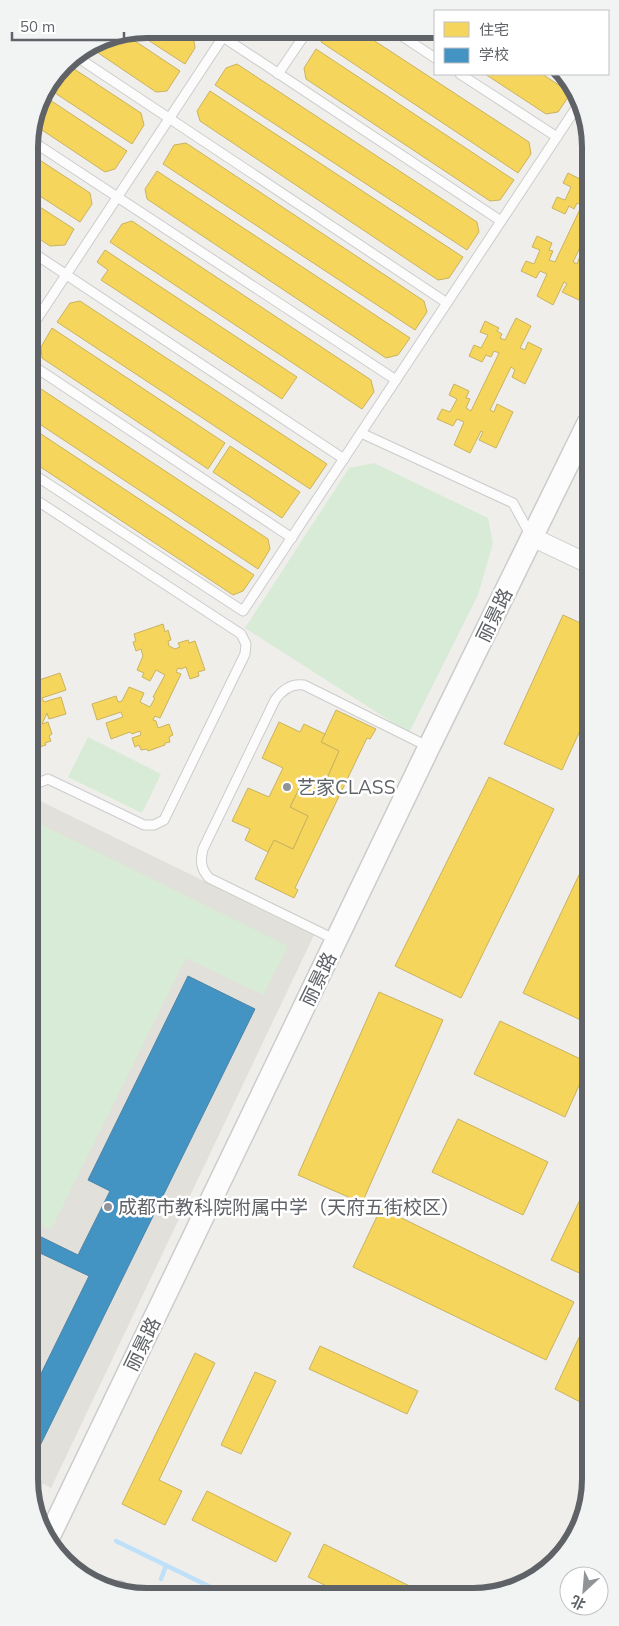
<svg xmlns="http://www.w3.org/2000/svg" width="619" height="1626" font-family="Mulish,'Noto Sans SC',sans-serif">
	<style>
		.education { fill: #e2e0da }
		.green { fill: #d8ebd6 }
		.homes { fill: #f6d55c; stroke: #c9b360 }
		.schools { fill: #4393c3; stroke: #4b85a8 }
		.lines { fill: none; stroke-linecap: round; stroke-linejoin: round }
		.stream { stroke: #bfe0f9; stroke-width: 4.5 }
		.service-casing { stroke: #cbcccc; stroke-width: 11 }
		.minor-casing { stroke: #cbcccc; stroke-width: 20 }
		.tertiary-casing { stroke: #cbcccc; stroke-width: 24 }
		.service { stroke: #fdfcfc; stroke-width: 9 }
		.minor { stroke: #fdfcfc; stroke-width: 18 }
		.tertiary { stroke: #fdfcfc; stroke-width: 21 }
		.poi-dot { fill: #919496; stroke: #fff; stroke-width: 2 }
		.labels { text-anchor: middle; stroke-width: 5; stroke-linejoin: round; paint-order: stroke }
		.street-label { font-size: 19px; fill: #5f6368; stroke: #fff }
		.poi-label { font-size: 19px; fill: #5f6368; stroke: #fff; text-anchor: start }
		.rim { fill: none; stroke: #5f6368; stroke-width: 6 }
	</style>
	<rect width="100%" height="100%" fill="#efeeea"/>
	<path class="education" d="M30,796L314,935L51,1488L31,1478Z"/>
	<g class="green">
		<path d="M374,463L488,518L493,543L478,595L409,733L245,628L349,468Z"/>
		<path d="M88,737L161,774L142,813L68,777Z"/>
		<path d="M30,819L288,946L263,995L186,958L51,1230L31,1220Z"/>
	</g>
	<g class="homes">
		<path d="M146,29H184L193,35L195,48L185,64L134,31Z"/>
		<path d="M330,30H358L529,142L531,154L518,173L321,42Z"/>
		<path d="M419,31H435V41Z"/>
		<path d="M123,33L180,71L167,91L156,92L88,46L102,38Z"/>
		<path d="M316,49L514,180L500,200L490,201L306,79L304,68Z"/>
		<path d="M65,63L141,113L144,125L132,144L46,87Z"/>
		<path d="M237,64L477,222L479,232L467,250L215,85L226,68Z"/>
		<path d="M485,74H542L571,93L558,112L546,114Z"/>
		<path d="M210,91L463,257L449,278L438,280L200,121L197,111Z"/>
		<path d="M41,94L127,151L115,169L105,172L33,124Z"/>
		<path d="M588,130V151L580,147Z"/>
		<path d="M186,143L424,301L427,312L415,330L163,164L174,145Z"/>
		<path d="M29,153L90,193L92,204L80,222L29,189Z"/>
		<path d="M157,171L410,338L398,355L386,358L147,199L145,189Z"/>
		<path d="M568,173L582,180L580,183L585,186L583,190L588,192V231L573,262L577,264L580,256L588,260V281L579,300L562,292L567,284L564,282L553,305L537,296L547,274L540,271L536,278L521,271L526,261L534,264L540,250L532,247L537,236L552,243L549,250L553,251L549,260L555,262L582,205L577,203L574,209L569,206L565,214L552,208L557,197L565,200L571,187L563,183Z"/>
		<path d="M29,200L74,229L65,245L50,246L29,232Z"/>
		<path d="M132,221L371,380L374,392L362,409L110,242L122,224Z"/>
		<path d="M105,250L297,377L282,399L101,280L108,270L97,262Z"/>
		<path d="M29,267L37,272L40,283L29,299Z"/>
		<path d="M80,301L327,464L310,489L57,322L70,303Z"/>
		<path d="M516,318L531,326L520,348L525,350L528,342L542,349L525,384L512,377L515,370L511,367L490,410L494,412L497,404L513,412L496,448L479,440L483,432L481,431L470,453L454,445L464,422L457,419L453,426L437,419L442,409L450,412L457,399L449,395L454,384L469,391L466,398L470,399L466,408L471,411L499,353L494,351L491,357L486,355L482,362L469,356L474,345L481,348L488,335L480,332L485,321L499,328L497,331L502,334L500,338L505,340Z"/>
		<path d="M52,328L225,443L208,469L42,358L41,347Z"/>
		<path d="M29,381L268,539L270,549L258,569L29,417Z"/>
		<path d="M29,426L254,575L243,591L233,595L30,460Z"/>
		<path d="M230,446L300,492L282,518L213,472Z"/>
		<path d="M563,615L589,627V711L562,770L504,744Z"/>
		<path d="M163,624L165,632L168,630L171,640L168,641L169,646L175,649L180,647L178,643L188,640L189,643L195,641L205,670L198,672L199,676L190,679L186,667L181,669L178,668L176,672L181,674L160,718L155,716L153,720L156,721L158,728L169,724L173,735L169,737L170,742L165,743V745L148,751L147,749L141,750L139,745L135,747L132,738L141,735L140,731L132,734L130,732L111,739L106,723L123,717L121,712L97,720L92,704L116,696L118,702L122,701L129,687L144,693L140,702L150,707L155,698L153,697L165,675L156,670L150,681L142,677L144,673L137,670L143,656L141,649L136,651L133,642L136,641L134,634Z"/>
		<path d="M60,673L66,690L42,698L44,702L61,697L66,714L49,719L47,713L42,724L48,722L52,734L49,736L51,741L45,743L46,745L30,750V686L35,688L38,687L36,681Z"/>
		<path d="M336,710L376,729L370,739L367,738L295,888L298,890L294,898L255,879L274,840L293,849L308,816L290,807L304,778L323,787L339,751L321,742Z"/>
		<path d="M279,722L300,732L304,724L325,734L321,742L339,751L323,787L304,778L290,807L308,816L293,849L274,840L268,852L245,840L250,829L232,821L248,788L269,797L283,768L262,758Z"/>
		<path d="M489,777L554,809L461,998L395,966Z"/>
		<path d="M589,854V1012L585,1022L523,993Z"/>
		<path d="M379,992L443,1020L362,1203L298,1175Z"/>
		<path d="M500,1021L589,1063L565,1117L474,1074Z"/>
		<path d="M458,1119L548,1162L523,1215L432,1172Z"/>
		<path d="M590,1179V1278L551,1260Z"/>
		<path d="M381,1208L574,1302L546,1360L353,1267Z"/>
		<path d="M582,1331L590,1336V1407L555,1389Z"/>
		<path d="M320,1346L418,1391L407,1414L309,1369Z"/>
		<path d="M195,1353L215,1363L159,1480L182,1491L165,1525L122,1504Z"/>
		<path d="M255,1372L276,1381L241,1454L221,1445Z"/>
		<path d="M207,1491L291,1533L276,1562L192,1520Z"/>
		<path d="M324,1544L428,1595H345L308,1577Z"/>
	</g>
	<path class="schools" d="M188,976L255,1009L31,1464V1394L89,1276L40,1253L31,1273V1232L78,1255L110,1191L88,1180Z"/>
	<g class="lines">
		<g class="stream">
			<path d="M116,1541L227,1595"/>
			<path d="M161,1579L166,1566"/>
		</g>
		<defs>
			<g id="service">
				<path d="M211,29L501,221"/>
				<path d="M393,30L435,58"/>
				<path d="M74,55L447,303"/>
				<path d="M278,74L308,30"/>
				<path d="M460,74L557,137"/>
				<path d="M29,139L396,380"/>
				<path d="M29,250L344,459"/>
				<path d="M29,331L223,37"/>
				<path d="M29,363L292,538"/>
				<path d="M361,433L513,503L531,536"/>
				<path d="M30,472L243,611L578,105"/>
				<path d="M30,496L241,634L246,644L245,654L164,820L154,825H144L48,779L30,786"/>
				<path d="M336,940L209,878C201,869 200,861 203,849L275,700C282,690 291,683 304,685L429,747"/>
			</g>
			<path id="minor" d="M532,537L589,564"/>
			<g id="tertiary">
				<path d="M49,1537L429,747L588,423"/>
				<path d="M119,1592L124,1595"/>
			</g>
		</defs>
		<use href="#service" class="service-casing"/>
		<use href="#minor" class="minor-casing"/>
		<use href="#tertiary" class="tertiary-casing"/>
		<use href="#service" class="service"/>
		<use href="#minor" class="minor"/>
		<use href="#tertiary" class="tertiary"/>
	</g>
	<g class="poi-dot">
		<circle cx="287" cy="787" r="5"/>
		<circle cx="108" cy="1207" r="5"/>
	</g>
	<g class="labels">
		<g class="street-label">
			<text transform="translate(494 615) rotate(-64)" y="7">丽景路</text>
			<text transform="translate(318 979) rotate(-64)" y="7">丽景路</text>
			<text transform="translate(142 1344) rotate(-64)" y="7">丽景路</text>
		</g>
		<g class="poi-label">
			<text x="297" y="794">艺家CLASS</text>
			<text x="118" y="1214">成都市教科院附属中学（天府五街校区）</text>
		</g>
	</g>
	<path d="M0 0H619V1626H0ZM147 38H473A109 109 0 0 1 582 147V1479A109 109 0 0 1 473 1588H147A109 109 0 0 1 38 1479V147A109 109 0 0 1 147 38Z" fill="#f2f3f3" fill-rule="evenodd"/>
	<path class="rim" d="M147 38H473A109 109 0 0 1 582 147V1479A109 109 0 0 1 473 1588H147A109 109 0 0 1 38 1479V147A109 109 0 0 1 147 38Z"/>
	<rect x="434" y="10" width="175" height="65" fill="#ffffff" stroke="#bfc1c3"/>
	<rect x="444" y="22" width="25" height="15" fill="#f6d55c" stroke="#bfc1c3"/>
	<text x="479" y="35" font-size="15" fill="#5f6368">住宅</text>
	<rect x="444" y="48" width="25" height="15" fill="#4393c3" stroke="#bfc1c3"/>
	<text x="479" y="60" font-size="15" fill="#5f6368">学校</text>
	<g transform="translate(584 1591) rotate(206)"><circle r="24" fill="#ffffff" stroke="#bfc1c3"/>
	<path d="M0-4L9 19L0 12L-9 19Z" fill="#919496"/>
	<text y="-8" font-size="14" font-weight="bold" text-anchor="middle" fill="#5f6368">北</text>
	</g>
	<path d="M12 32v8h112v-8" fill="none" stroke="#5f6368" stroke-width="2.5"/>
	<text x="20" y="32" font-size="15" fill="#5f6368" stroke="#ffffff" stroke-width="4" paint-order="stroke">50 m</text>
</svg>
